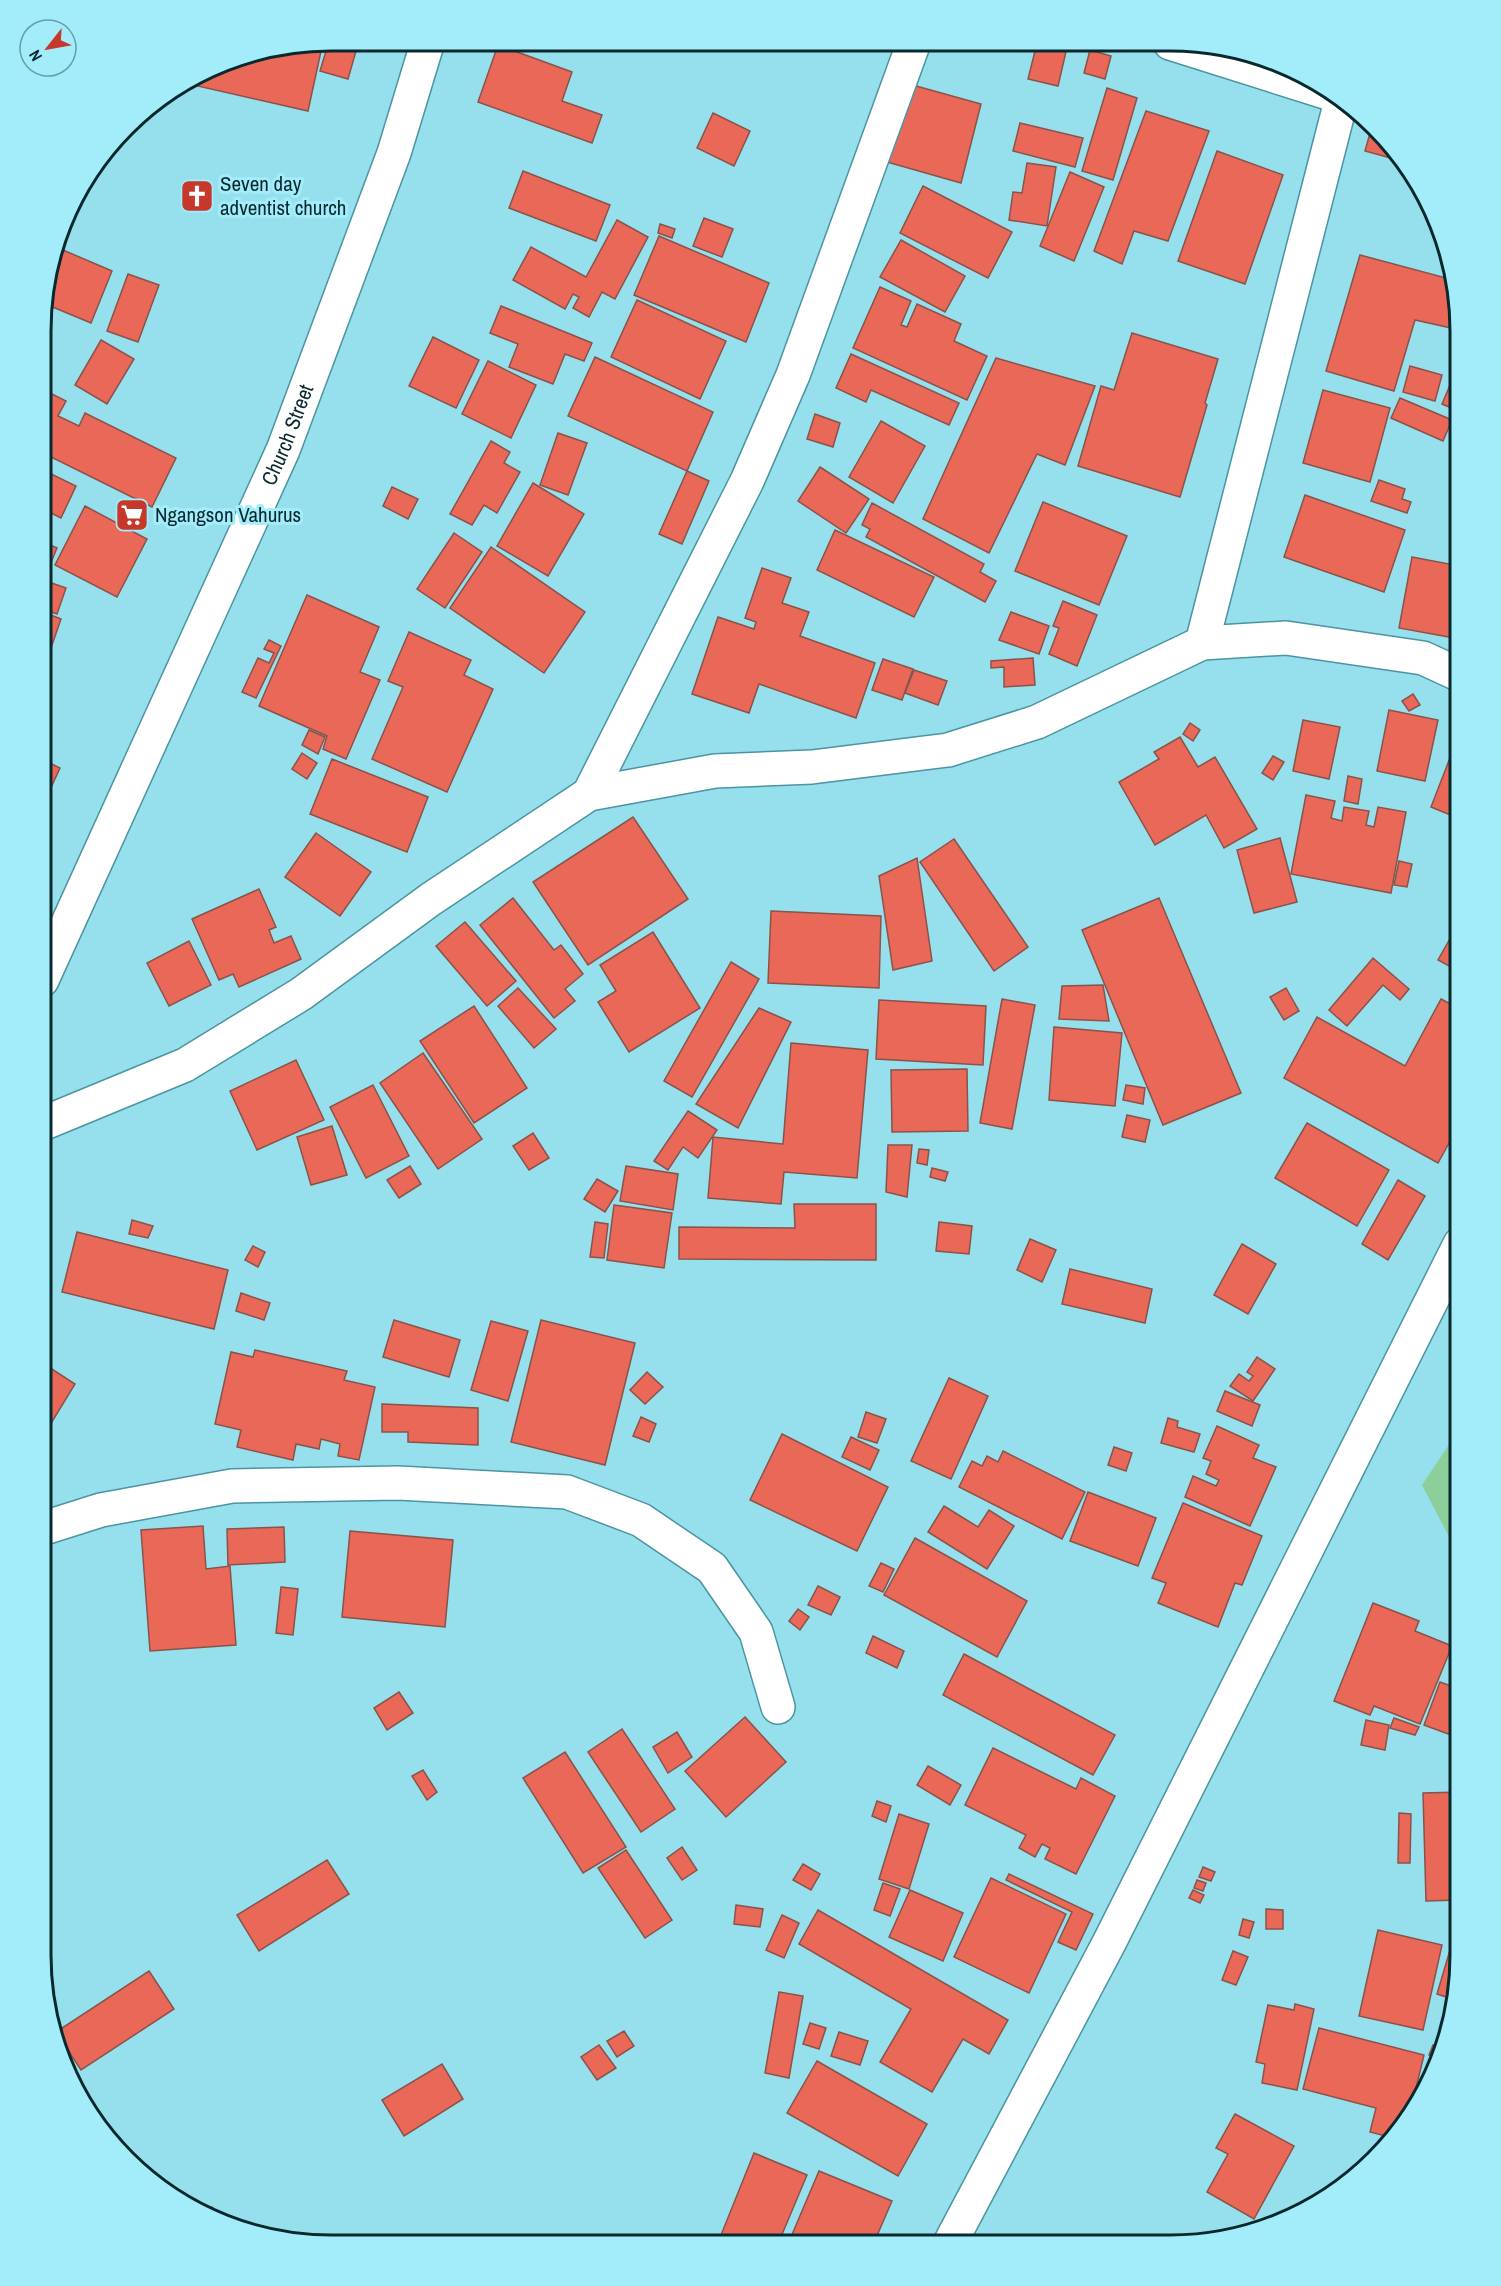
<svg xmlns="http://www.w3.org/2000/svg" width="1501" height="2286" font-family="'Archivo Narrow',sans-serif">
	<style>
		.green { fill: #8dcf9a }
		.building { fill: #e96857; stroke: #8a534a; stroke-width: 1.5 }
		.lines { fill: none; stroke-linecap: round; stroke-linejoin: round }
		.street-casing { stroke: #4b94a1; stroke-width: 36 }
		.secondary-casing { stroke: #4b94a1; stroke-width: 36 }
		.street { stroke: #fff; stroke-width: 33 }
		.secondary { stroke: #fff; stroke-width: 33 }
		.labels { text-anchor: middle; stroke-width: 6; stroke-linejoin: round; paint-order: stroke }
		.poi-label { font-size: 21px; fill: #09292e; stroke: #a3edfb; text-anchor: start }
		.street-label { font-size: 21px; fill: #09292e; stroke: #a3edfb }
		.rim { fill: none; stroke: #09292e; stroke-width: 3 }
	</style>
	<rect width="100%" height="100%" fill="#96e0ed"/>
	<path class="green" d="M1460,1428V1558L1422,1485Z"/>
	<g class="building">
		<path d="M329,41H347L358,44L348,79L320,71Z"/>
		<path d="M323,42L308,111L189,84L237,56Z"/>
		<path d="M1037,43H1068L1058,86L1028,79Z"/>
		<path d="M498,45L572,72L562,101L602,115L592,143L478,102Z"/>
		<path d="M1090,50L1111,56L1105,79L1084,73Z"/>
		<path d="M909,84L981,104L961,183L887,162Z"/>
		<path d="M1107,88L1137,98L1113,180L1082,171Z"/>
		<path d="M1146,111L1209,131L1168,241L1134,231L1122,264L1094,251Z"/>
		<path d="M713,113L750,131L734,166L697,148Z"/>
		<path d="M1020,123L1083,138L1075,167L1013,151Z"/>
		<path d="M1372,126L1400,154L1405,162L1365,151Z"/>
		<path d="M1217,151L1283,175L1245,284L1178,261Z"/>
		<path d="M1027,163L1056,167L1047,226L1009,220L1013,192L1022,193Z"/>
		<path d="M523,171L610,205L596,241L509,208Z"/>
		<path d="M1070,172L1104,187L1074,261L1040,246Z"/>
		<path d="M923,186L1012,232L988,278L900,233Z"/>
		<path d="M704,218L733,229L722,257L693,246Z"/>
		<path d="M617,220L648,237L615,299L602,292L589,317L573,308L579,297L573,294L565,309L513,280L531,247L586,277Z"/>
		<path d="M660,224L675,229L672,238L658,233Z"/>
		<path d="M659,236L769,283L746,342L634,295Z"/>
		<path d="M901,240L965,276L945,312L880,277Z"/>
		<path d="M63,250L112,271L91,323L43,303Z"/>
		<path d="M1360,255L1450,279L1460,330L1415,320L1394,391L1326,371Z"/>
		<path d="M128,274L159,285L138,342L107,331Z"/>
		<path d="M880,287L911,301L901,325L907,327L917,304L961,324L954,341L987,356L967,400L853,348Z"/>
		<path d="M637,300L726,341L700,399L611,357Z"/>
		<path d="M501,306L592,343L584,361L565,354L553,384L509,367L518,344L490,333Z"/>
		<path d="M1132,333L1218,359L1205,403L1207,405L1180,497L1078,466L1101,386L1114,390Z"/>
		<path d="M433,337L479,360L456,408L409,386Z"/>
		<path d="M101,340L134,359L107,404L75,385Z"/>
		<path d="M851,354L959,403L949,425L871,390L866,402L836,388Z"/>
		<path d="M595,357L713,412L687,471L568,416Z"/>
		<path d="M996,358L1095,386L1065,465L1037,454L989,553L923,519Z"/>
		<path d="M488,361L536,385L511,438L462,414Z"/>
		<path d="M1410,366L1442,375L1435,401L1403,392Z"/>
		<path d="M1450,385L1460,390V398L1456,410L1442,404Z"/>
		<path d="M1323,390L1390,408L1370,482L1303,463Z"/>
		<path d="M46,391L66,401L58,416L79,426L85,413L176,458L152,507L43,453V397Z"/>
		<path d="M1400,398L1452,420L1443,441L1391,418Z"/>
		<path d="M815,414L840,423L833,447L807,439Z"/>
		<path d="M881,421L925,446L893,503L849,477Z"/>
		<path d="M558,433L587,443L568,495L540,485Z"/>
		<path d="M491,441L510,452L504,463L520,472L497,513L484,505L472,525L450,514Z"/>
		<path d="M820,467L869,499L846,533L798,501Z"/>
		<path d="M43,470L76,486L61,518L43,509Z"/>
		<path d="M687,471L709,481L682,544L659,534Z"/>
		<path d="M1379,480L1405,489L1402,499L1411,502L1407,513L1371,501Z"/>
		<path d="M533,483L584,514L548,576L497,546Z"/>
		<path d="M392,487L418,499L408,519L383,506Z"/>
		<path d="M1305,495L1405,530L1384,592L1284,557Z"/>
		<path d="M1043,502L1127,536L1099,605L1015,571Z"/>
		<path d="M872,503L984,564L980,572L996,581L985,602L866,537L870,529L862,525Z"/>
		<path d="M124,504L147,517L140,526L118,514Z"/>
		<path d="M85,506L147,539L117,597L55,565Z"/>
		<path d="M835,530L934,577L914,617L817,570Z"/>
		<path d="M454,533L482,552L445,608L417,589Z"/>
		<path d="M43,542L57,548L45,577L43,576Z"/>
		<path d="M491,547L585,612L544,673L450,608Z"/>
		<path d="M1412,557L1460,566V639L1399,628Z"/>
		<path d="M762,568L791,578L782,603L809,612L800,636L875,663L856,718L759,684L749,713L692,694L718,617L754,629L756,622L745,618Z"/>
		<path d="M43,580L66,588L57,614L43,609Z"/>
		<path d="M307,595L379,627L360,672L380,680L346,759L323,749L327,736L259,706Z"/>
		<path d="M1063,601L1097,615L1077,666L1049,654L1059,628L1053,626Z"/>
		<path d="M43,612L61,619L51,648L42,645Z"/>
		<path d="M1011,612L1049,626L1039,654L999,640Z"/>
		<path d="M409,632L471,660L464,675L493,689L447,792L372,759L403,687L388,681Z"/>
		<path d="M269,640L281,646L256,698L242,692L258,658L269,663L274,653L264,649Z"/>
		<path d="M1033,658L1035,685L1004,687V667L991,668V661Z"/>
		<path d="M883,659L913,669L902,700L872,690Z"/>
		<path d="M914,670L947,681L938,705L905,693Z"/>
		<path d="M1413,694L1420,705L1409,711L1402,701Z"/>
		<path d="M1389,710L1438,720L1425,781L1377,771Z"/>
		<path d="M1303,720L1340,727L1329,779L1293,771Z"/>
		<path d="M1190,723L1200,730L1193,741L1183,734Z"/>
		<path d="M309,730L325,737L318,754L302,745Z"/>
		<path d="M1460,732V819L1431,807Z"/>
		<path d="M1180,737L1198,767L1215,757L1257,829L1224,848L1206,815L1155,845L1119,782L1159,759L1154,752Z"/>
		<path d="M302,753L317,763L307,779L292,769Z"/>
		<path d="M1273,756L1284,762L1273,780L1262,773Z"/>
		<path d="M42,759L60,768L42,807Z"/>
		<path d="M332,759L428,797L407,852L310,814Z"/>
		<path d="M1348,776L1362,779L1358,804L1344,801Z"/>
		<path d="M1306,795L1335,801L1331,818L1342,821L1344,807L1369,811L1366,825L1374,827L1378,807L1406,812L1391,893L1291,874Z"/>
		<path d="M633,817L688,899L588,965L533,882Z"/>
		<path d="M316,833L371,872L340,916L285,877Z"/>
		<path d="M1280,838L1297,902L1254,913L1237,850Z"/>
		<path d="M954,839L1028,947L994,971L920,862Z"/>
		<path d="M917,858L932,961L893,970L879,876Z"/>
		<path d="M1399,861L1412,864L1407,887L1394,885Z"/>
		<path d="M259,889L276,927L269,930L274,943L291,936L301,959L239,987L233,974L219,980L192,919Z"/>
		<path d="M513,898L554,950L561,945L583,974L565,989L575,1001L554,1018L480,925Z"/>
		<path d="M1159,898L1241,1093L1163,1125L1082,930Z"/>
		<path d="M771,911L881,916L879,988L768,983Z"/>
		<path d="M465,922L516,981L487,1006L436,946Z"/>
		<path d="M653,932L700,1008L629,1052L598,1002L616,991L600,965Z"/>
		<path d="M1451,937L1460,942V951L1451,967L1438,960Z"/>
		<path d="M189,941L211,985L169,1006L147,963Z"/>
		<path d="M1373,958L1409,989L1400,1000L1383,985L1347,1026L1329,1010Z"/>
		<path d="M731,962L759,979L692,1097L664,1081Z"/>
		<path d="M1460,966V982L1453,978Z"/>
		<path d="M1103,985L1109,1021L1059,1019L1062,986Z"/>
		<path d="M518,988L556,1029L534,1048L498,1006Z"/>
		<path d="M1286,988L1299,1011L1284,1020L1270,997Z"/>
		<path d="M1002,999L1035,1005L1012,1129L980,1123Z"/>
		<path d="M1441,999L1460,1009V1123L1438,1163L1284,1078L1317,1017L1405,1066Z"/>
		<path d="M879,1000L986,1006L983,1065L876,1059Z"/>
		<path d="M474,1006L527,1088L474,1123L420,1041Z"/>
		<path d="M759,1008L791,1022L738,1128L696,1104Z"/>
		<path d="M1054,1027L1122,1033L1115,1106L1049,1100Z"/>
		<path d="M791,1043L868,1050L857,1178L784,1172L781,1204L708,1198L713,1137L783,1144Z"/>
		<path d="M423,1053L482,1139L438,1169L380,1083Z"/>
		<path d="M296,1060L324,1120L257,1150L230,1091Z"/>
		<path d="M967,1069L968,1131L892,1132L891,1070Z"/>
		<path d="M373,1085L409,1156L366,1178L330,1107Z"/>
		<path d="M1126,1085L1145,1088L1143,1104L1123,1100Z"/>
		<path d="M688,1111L717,1130L698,1158L683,1147L668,1170L654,1161Z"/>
		<path d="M1127,1115L1150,1120L1145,1142L1122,1137Z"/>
		<path d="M1307,1123L1389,1170L1357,1226L1275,1178Z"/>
		<path d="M332,1126L347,1175L311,1185L297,1137Z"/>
		<path d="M533,1133L549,1158L529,1170L513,1146Z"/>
		<path d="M888,1145H912L907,1197L886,1192Z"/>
		<path d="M919,1149L929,1150L927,1165L917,1163Z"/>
		<path d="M410,1166L421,1184L399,1198L387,1180Z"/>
		<path d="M626,1166L678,1174L673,1210L620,1201Z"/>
		<path d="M932,1168L948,1172L945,1181L930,1177Z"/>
		<path d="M597,1179L618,1191L605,1212L584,1199Z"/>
		<path d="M1398,1180L1425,1196L1388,1260L1362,1244Z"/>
		<path d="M794,1204H876V1260L679,1259V1227L795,1228Z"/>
		<path d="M614,1205L672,1213L664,1268L607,1260Z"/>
		<path d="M132,1220L153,1226L148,1238L129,1234Z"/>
		<path d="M595,1222L608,1224L604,1258L590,1257Z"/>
		<path d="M939,1222L972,1226L969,1254L936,1251Z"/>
		<path d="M77,1232L228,1270L214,1329L62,1292Z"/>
		<path d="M1030,1239L1056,1250L1042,1282L1017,1270Z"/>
		<path d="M1242,1244L1276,1264L1248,1314L1214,1295Z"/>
		<path d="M253,1246L265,1252L258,1267L245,1260Z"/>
		<path d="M1070,1269L1152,1289L1145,1323L1062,1304Z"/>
		<path d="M241,1293L270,1303L264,1320L236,1311Z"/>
		<path d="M394,1320L460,1340L449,1377L383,1357Z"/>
		<path d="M541,1320L635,1343L605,1465L511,1442Z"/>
		<path d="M491,1321L528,1331L508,1401L471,1390Z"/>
		<path d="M255,1350L347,1371L344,1380L375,1387L359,1460L338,1456L340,1444L321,1439L319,1449L296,1444L293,1460L237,1447L241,1430L215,1424L231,1352L253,1357Z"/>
		<path d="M1257,1357L1275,1369L1253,1401L1230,1386L1239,1374L1249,1381L1253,1376L1247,1372Z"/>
		<path d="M41,1362L75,1384L44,1435L41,1433Z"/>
		<path d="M647,1372L663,1387L645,1404L630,1390Z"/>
		<path d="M949,1378L988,1396L951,1479L911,1461Z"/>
		<path d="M1225,1391L1260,1405L1252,1426L1217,1411Z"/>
		<path d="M382,1404L478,1408V1445L408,1442V1432H382Z"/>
		<path d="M866,1412L886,1419L877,1443L858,1437Z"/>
		<path d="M641,1417L656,1424L649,1442L633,1436Z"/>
		<path d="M1168,1418L1178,1421L1177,1427L1200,1434L1194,1452L1161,1443Z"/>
		<path d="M1217,1426L1259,1445L1253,1458L1276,1467L1250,1526L1185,1497L1193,1476L1216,1486L1219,1480L1206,1474L1211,1461L1203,1458Z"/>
		<path d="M782,1434L888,1487L857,1551L750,1500Z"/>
		<path d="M851,1437L879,1450L870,1470L842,1457Z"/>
		<path d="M1114,1447L1132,1453L1126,1471L1108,1465Z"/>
		<path d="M1003,1451L1085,1492L1062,1539L959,1487L972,1461L982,1466L987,1456L998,1462Z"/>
		<path d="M1088,1492L1156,1518L1138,1566L1070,1541Z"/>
		<path d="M1183,1503L1262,1536L1242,1585L1235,1583L1218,1627L1158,1603L1166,1583L1152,1578Z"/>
		<path d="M944,1506L978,1527L989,1510L1014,1526L987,1569L928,1532Z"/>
		<path d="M203,1526L206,1569L230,1566L236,1645L150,1651L141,1530Z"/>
		<path d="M284,1527L285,1562L228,1565L227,1529Z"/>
		<path d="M350,1531L453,1540L445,1627L342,1617Z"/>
		<path d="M915,1538L1027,1601L997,1657L884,1595Z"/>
		<path d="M881,1563L894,1569L883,1592L869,1586Z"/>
		<path d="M818,1586L840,1597L831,1615L808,1605Z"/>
		<path d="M281,1587L298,1589L293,1635L276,1633Z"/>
		<path d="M1373,1603L1419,1621L1415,1631L1452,1646L1420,1724L1374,1706L1370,1715L1334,1701Z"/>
		<path d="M798,1609L809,1617L800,1630L789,1621Z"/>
		<path d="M873,1636L904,1651L897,1668L866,1653Z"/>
		<path d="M964,1654L1115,1735L1093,1775L943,1695Z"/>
		<path d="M1440,1682L1460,1689V1711L1451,1735L1424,1725Z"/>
		<path d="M399,1692L413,1713L387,1730L374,1708Z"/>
		<path d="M745,1717L786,1762L726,1817L685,1771Z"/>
		<path d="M1394,1718L1419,1727L1415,1735L1390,1728Z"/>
		<path d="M1366,1720L1389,1725L1385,1750L1361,1745Z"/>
		<path d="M622,1729L675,1809L641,1832L588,1752Z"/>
		<path d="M677,1732L692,1757L668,1773L653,1747Z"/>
		<path d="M993,1748L1076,1789L1081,1778L1115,1796L1076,1874L1045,1859L1050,1848L1042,1844L1035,1857L1019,1848L1026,1835L965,1805Z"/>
		<path d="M565,1752L626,1847L583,1873L523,1778Z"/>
		<path d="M928,1766L961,1785L950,1805L917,1785Z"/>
		<path d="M423,1770L437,1792L427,1800L412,1776Z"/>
		<path d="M1460,1792V1900L1426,1901L1423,1793Z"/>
		<path d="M877,1801L891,1806L886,1822L872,1816Z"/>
		<path d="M1399,1813L1411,1814L1410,1863H1398Z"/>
		<path d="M899,1814L929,1824L909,1889L879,1879Z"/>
		<path d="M682,1847L697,1870L682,1880L667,1858Z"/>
		<path d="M626,1850L672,1920L645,1938L598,1868Z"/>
		<path d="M327,1860L349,1894L259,1951L237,1915Z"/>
		<path d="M803,1864L820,1874L811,1890L793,1880Z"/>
		<path d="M1203,1867L1215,1872L1211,1881L1199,1877Z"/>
		<path d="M1009,1874L1093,1914L1076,1950L1058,1942L1072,1912L1006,1880Z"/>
		<path d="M991,1878L1066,1914L1029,1993L954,1957Z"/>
		<path d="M1197,1880L1206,1883L1203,1891L1194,1888Z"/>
		<path d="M883,1883L900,1889L890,1916L874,1910Z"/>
		<path d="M910,1890L963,1913L943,1961L889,1937Z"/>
		<path d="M1193,1890L1204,1895L1200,1903L1189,1898Z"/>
		<path d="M736,1905L763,1909L760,1927L734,1924Z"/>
		<path d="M1266,1909L1283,1910V1929H1266Z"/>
		<path d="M818,1910L1008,2020L989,2054L963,2039L932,2092L880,2062L911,2009L799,1944Z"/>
		<path d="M782,1915L799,1923L784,1958L766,1950Z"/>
		<path d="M1243,1919L1254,1922L1249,1938L1239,1935Z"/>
		<path d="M1378,1930L1442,1945L1423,2030L1359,2016Z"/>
		<path d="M1450,1950L1460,1954V1975L1455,2000L1437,1994Z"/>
		<path d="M1233,1951L1248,1957L1236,1985L1222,1980Z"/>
		<path d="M149,1971L174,2009L81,2070L56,2032Z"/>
		<path d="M779,1992L803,1996L789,2078L765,2073Z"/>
		<path d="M1295,2004L1314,2009L1297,2090L1262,2083L1265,2064L1256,2062L1268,2005L1294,2010Z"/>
		<path d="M810,2023L826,2028L819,2049L803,2044Z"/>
		<path d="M1319,2028L1424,2055L1408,2121L1393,2138L1370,2132L1376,2108L1303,2089Z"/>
		<path d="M624,2031L634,2046L617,2057L607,2041Z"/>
		<path d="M839,2032L868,2041L860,2065L831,2056Z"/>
		<path d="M599,2045L616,2068L597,2080L581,2057Z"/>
		<path d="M1433,2045L1442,2049L1437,2059L1429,2055Z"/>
		<path d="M817,2061L927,2124L898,2176L787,2113Z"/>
		<path d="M442,2064L463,2099L404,2136L382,2100Z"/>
		<path d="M1235,2114L1294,2146L1254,2219L1207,2192L1228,2154L1216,2148Z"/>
		<path d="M754,2153L807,2175L778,2244H742L721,2235Z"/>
		<path d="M819,2171L892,2201L873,2245L788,2244Z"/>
		<path d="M212,2207L223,2224L202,2213Z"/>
	</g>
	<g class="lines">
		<defs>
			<g id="street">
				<path d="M1170,43L1341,97"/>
				<path d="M1202,643L1286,638L1423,658L1460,675"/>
				<path d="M589,794L747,481L793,375L914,42"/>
				<path d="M42,1124L185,1065L301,994L431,899L589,794L715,771L812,767L948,750L1037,722L1202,643L1342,97"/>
				<path d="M41,1529L101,1510L232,1486L398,1483L567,1492L641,1520L712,1568L756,1632L778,1707"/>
				<path d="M949,2245L1109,1943L1460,1244"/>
			</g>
			<g id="secondary">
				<path id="s1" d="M42,980L283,450L394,153L428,41"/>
			</g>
		</defs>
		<use href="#street" class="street-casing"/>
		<use href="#secondary" class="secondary-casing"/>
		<use href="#street" class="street"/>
		<use href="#secondary" class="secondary"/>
	</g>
	<defs>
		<symbol id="church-square" viewBox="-11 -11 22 22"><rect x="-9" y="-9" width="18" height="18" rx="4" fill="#c5382a" stroke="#a3edfb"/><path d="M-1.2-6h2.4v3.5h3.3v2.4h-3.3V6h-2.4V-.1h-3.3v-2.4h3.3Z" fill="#fff"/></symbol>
		<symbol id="supermarket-square" viewBox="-11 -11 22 22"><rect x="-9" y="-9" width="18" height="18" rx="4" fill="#c5382a" stroke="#a3edfb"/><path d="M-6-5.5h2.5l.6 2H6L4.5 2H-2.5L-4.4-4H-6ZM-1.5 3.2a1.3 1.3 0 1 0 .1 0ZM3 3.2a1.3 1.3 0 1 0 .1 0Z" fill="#fff"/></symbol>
	</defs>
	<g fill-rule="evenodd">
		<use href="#church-square" x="178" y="177" width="38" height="38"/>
		<use href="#supermarket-square" x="113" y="496" width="38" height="38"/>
	</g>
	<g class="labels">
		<g class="poi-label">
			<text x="220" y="191">Seven day<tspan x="220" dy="24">adventist church</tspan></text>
			<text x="155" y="522">Ngangson Vahurus</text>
		</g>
		<g class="street-label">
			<text dy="7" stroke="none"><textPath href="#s1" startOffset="598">Church Street</textPath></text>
		</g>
	</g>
	<path d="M0 0H1501V2286H0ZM331 51H1170A280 280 0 0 1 1450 331V1955A280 280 0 0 1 1170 2235H331A280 280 0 0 1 51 1955V331A280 280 0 0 1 331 51Z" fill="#a3edfb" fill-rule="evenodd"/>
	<path class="rim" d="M331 51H1170A280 280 0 0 1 1450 331V1955A280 280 0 0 1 1170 2235H331A280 280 0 0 1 51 1955V331A280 280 0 0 1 331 51Z"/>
	<g transform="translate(48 48) rotate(239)"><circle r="28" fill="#a3edfb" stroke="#659fa9" stroke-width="1.5"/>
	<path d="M0-4.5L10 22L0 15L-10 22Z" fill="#c5382a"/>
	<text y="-9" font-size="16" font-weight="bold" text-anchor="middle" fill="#09292e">N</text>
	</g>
</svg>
